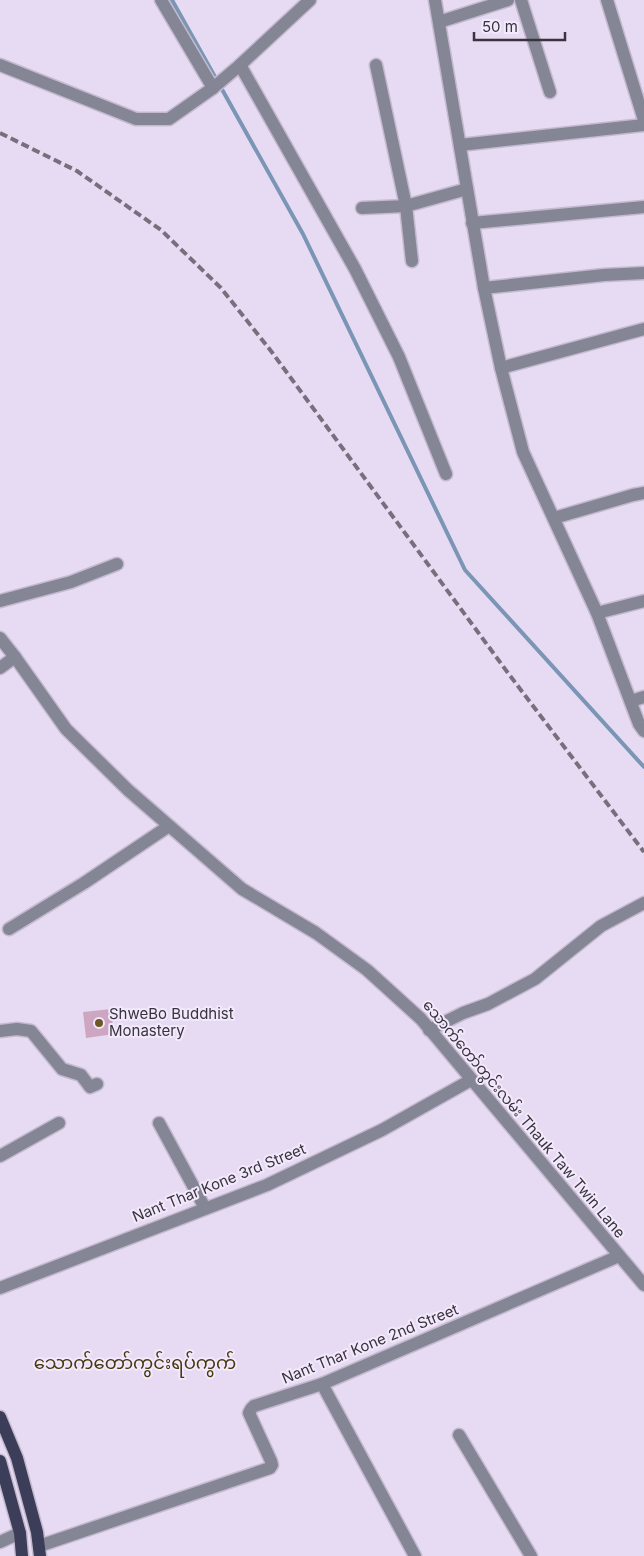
<svg xmlns="http://www.w3.org/2000/svg" width="644" height="1556" font-family="Inter,'Noto Sans Myanmar',sans-serif">
	<style>
		.lines { fill: none; stroke-linecap: round; stroke-linejoin: round }
		.stream { stroke: #7b95b5; stroke-width: 4 }
		.building { fill: #cda7c1 }
		.minor-casing { stroke: #c4b9ce; stroke-width: 15 }
		.major-casing { stroke: #c4b9ce; stroke-width: 15 }
		.minor { stroke: #848696; stroke-width: 12 }
		.major { stroke: #3b3d59; stroke-width: 12 }
		.rail { stroke: #776f7e; stroke-width: 4; stroke-dasharray: 8 4; stroke-linecap: butt }
		.poi-dot { fill: #6c5927; stroke: #f3e9fc; stroke-width: 2 }
		.labels { text-anchor: middle; stroke-width: 4; stroke-linejoin: round; paint-order: stroke }
		.poi-label { font-size: 15px; fill: #38333c; stroke: #f3e9fc; text-anchor: start }
		.street-label { font-size: 15px; fill: #38333c; stroke: #f3e9fc }
		.quarter-label { font-size: 18px; fill: #46370f; stroke: #f3e9fc }
	</style>
	<rect width="100%" height="100%" fill="#e7dbf3"/>
	<g class="lines">
		<path class="stream" d="M172,0L303,234L465,570L644,767"/>
	</g>
	<path class="building" d="M111,1009L114,1034L86,1038L83,1012Z"/>
	<g class="lines">
		<defs>
			<g id="minor">
				<path d="M161,0L213,88"/>
				<path d="M435,0L484,288L501,368L523,452L597,613L639,724L644,731"/>
				<path d="M521,0L550,92"/>
				<path d="M607,0L644,120"/>
				<path d="M439,22L508,0"/>
				<path d="M0,65L136,119H169L213,88L240,65L310,0"/>
				<path d="M240,65L355,269L399,357L446,474"/>
				<path d="M460,145L644,125"/>
				<path d="M362,208L406,206L376,65"/>
				<path d="M472,223L644,207"/>
				<path d="M412,261L406,206L467,189"/>
				<path d="M484,288L604,275L644,273"/>
				<path d="M501,368L644,329"/>
				<path d="M554,518L633,495L644,493"/>
				<path d="M0,601L71,582L117,564"/>
				<path d="M597,613L644,601"/>
				<path d="M0,638L15,657L66,729L128,790L242,889L316,933L367,970L421,1019L644,1285"/>
				<path d="M0,668L15,657"/>
				<path d="M631,701L644,697"/>
				<path d="M9,929L84,883L169,826"/>
				<path d="M429,1030L463,1013L488,1004L535,979L601,926L644,903"/>
				<path d="M0,1031L17,1029L31,1031L62,1069L81,1075L90,1087L97,1084"/>
				<path d="M159,1123L205,1208"/>
				<path d="M0,1156L59,1123"/>
				<path d="M0,1288L267,1185L382,1130L471,1080"/>
				<path d="M322,1384L415,1556"/>
				<path d="M459,1435L531,1556"/>
				<path d="M0,1542L20,1533"/>
				<path d="M39,1546L270,1468L272,1465L271,1461L249,1413L251,1409L254,1406L322,1384L619,1256"/>
			</g>
			<g id="major">
				<path d="M0,1417L17,1458L37,1532L40,1556"/>
				<path d="M0,1461L20,1533L22,1556"/>
			</g>
		</defs>
		<use href="#minor" class="minor-casing"/>
		<use href="#major" class="major-casing"/>
		<use href="#minor" class="minor"/>
		<use href="#major" class="major"/>
		<path class="rail" d="M0,133L77,171L161,230L221,288L271,351L508,673L644,852"/>
	</g>
	<circle class="poi-dot" cx="99" cy="1023" r="5"/>
	<g class="labels">
		<g class="poi-label">
			<text x="109" y="1019">ShweBo Buddhist<tspan x="109" dy="17">Monastery</tspan></text>
		</g>
		<g class="street-label">
			<text transform="translate(524 1119) rotate(50)" y="5">သောက်တော်တွင်းလမ်း Thauk Taw Twin Lane</text>
			<text transform="translate(219 1183) rotate(-22)" y="5">Nant Thar Kone 3rd Street</text>
			<text transform="translate(370 1344) rotate(-22)" y="5">Nant Thar Kone 2nd Street</text>
		</g>
		<g class="quarter-label">
			<text x="135" y="1369">သောက်တော်ကွင်းရပ်ကွက်</text>
		</g>
	</g>
	<path d="M474 32v8h91v-8" fill="none" stroke="#38333c" stroke-width="2.5"/>
	<text x="482" y="32" font-size="15" fill="#38333c" stroke="#f3e9fc" stroke-width="4" paint-order="stroke">50 m</text>
</svg>
